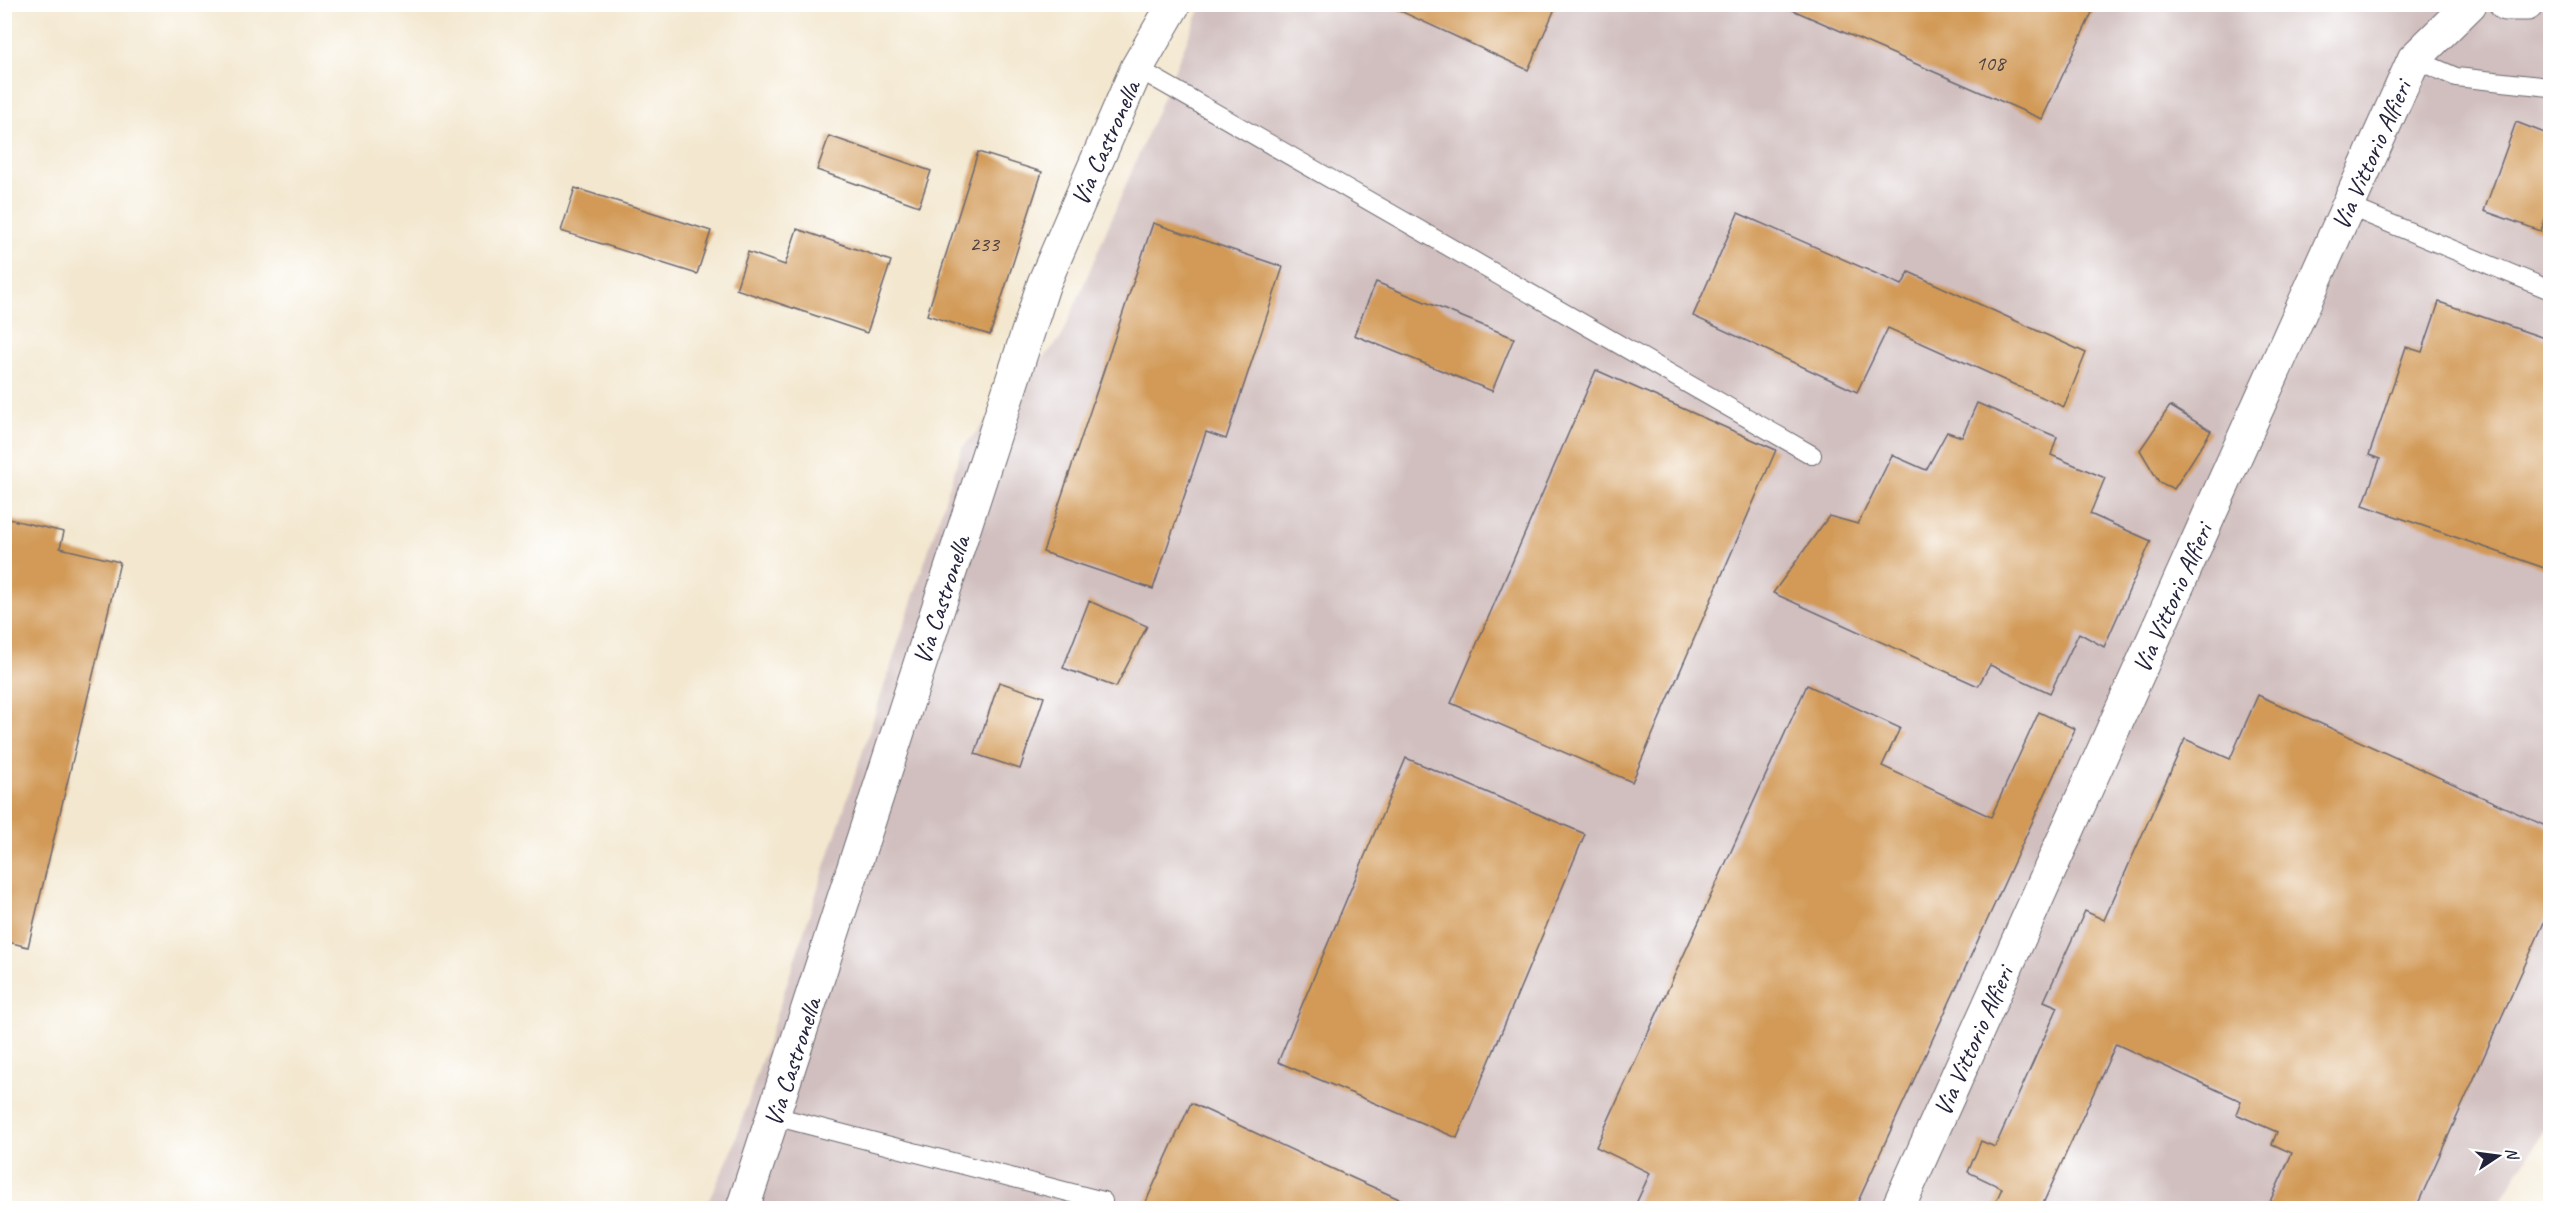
<svg xmlns="http://www.w3.org/2000/svg" width="2555" height="1213" font-family="Caveat,sans-serif">
	<style>
		.industrial { fill: #d1bfbf }
		.building { fill: #d29a57 }
		.lines { fill: none; stroke-linecap: round; stroke-linejoin: round }
		.lane-casing { stroke: #6b676f; stroke-width: 20 }
		.street-casing { stroke: #6b676f; stroke-width: 35 }
		.lane { stroke: #fff; stroke-width: 18 }
		.street { stroke: #fff; stroke-width: 33 }
		.labels { text-anchor: middle; stroke-width: 6; stroke-linejoin: round; paint-order: stroke }
		.number-label { font-size: 22px; fill: #4e4042 }
		.street-label { font-size: 26px; fill: #22223b; stroke: #fff }
	</style>
	<rect width="100%" height="100%" fill="#fff"/>
	<filter id="ink" filterUnits="userSpaceOnUse"><feTurbulence type="fractalNoise" baseFrequency=".0167" numOctaves="2"/><feDisplacementMap in="SourceGraphic" scale="12" xChannelSelector="R" yChannelSelector="G"/><feConvolveMatrix kernelMatrix="1 2 1 2 8 2 1 2 1" color-interpolation-filters="sRGB"/></filter>
	<filter id="wash" filterUnits="userSpaceOnUse"><feTurbulence type="fractalNoise" baseFrequency=".008" numOctaves="4" result="noise"/><feDisplacementMap in="SourceGraphic" scale="24" xChannelSelector="R" yChannelSelector="G"/><feGaussianBlur stdDeviation="1.35" result="paint"/><feColorMatrix in="noise" values="0 0 0 0 0 0 0 0 0 0 0 0 0 0 0 0 0 1.4 0 .05"/><feComposite in="paint" operator="in"/></filter>
	<g filter="url(#wash)">
		<rect width="100%" height="100%" fill="#f3e7cf"/>
		<path class="industrial" d="M1202,5H2550V1120L2496,1208H705L732,1151L962,448L1061,338Z"/>
		<g id="blocks">
			<g class="building">
				<path d="M1401,4H1557L1528,70L1398,10Z"/>
				<path d="M1779,4H2096L2042,119Z"/>
				<path d="M2516,122L2550,135V204L2541,231L2484,211Z"/>
				<path d="M829,136L931,171L919,206L817,170Z"/>
				<path d="M978,152L1042,172L990,335L927,315Z"/>
				<path d="M575,188L711,231L697,274L561,231Z"/>
				<path d="M1738,213L1902,285L1909,272L2086,353L2064,407L1888,328L1857,392L1693,316Z"/>
				<path d="M1153,223L1283,267L1226,439L1206,432L1153,589L1043,552Z"/>
				<path d="M797,229L891,261L867,333L736,289L748,252L785,265Z"/>
				<path d="M1376,282L1514,338L1492,391L1354,335Z"/>
				<path d="M2439,302L2550,340V570L2363,505L2380,459L2369,455L2406,347L2422,352Z"/>
				<path d="M1596,370L1776,450L1632,782L1451,703Z"/>
				<path d="M1977,403L2057,437L2051,455L2105,478L2090,514L2151,541L2104,647L2079,633L2050,693L1990,665L1978,686L1773,593L1829,516L1858,524L1892,455L1926,470L1947,432L1962,437Z"/>
				<path d="M2170,406L2211,431L2174,489L2159,482L2140,450Z"/>
				<path d="M4,518L64,532L60,548L120,562L28,947L4,941Z"/>
				<path d="M1089,601L1147,626L1116,687L1063,668Z"/>
				<path d="M999,682L1044,697L1020,769L975,754Z"/>
				<path d="M1807,685L1900,728L1882,766L1991,817L2039,712L2075,729L1855,1208H1634L1650,1173L1596,1147Z"/>
				<path d="M2258,695L2550,828V909L2416,1208H2267L2292,1153L2272,1144L2277,1132L2236,1114L2241,1101L2116,1044L2041,1208H1993L2002,1188L1968,1172L1981,1141L1995,1147L2058,1007L2044,1001L2085,911L2104,920L2185,739L2230,759Z"/>
				<path d="M1406,758L1585,834L1457,1138L1278,1062Z"/>
				<path d="M1191,1103L1335,1170L1419,1208H1143Z"/>
			</g>
		</g>
	</g>
	<g filter="url(#ink)">
		<use href="#blocks" fill-opacity="0" stroke="#6b676f" stroke-width="1.5"/>
		<g class="lines">
			<defs>
				<g id="lane">
					<path d="M2414,59L2456,77L2550,87"/>
					<path d="M1137,68L1812,455"/>
					<path d="M2348,206L2550,290"/>
					<path d="M774,1116L1103,1201"/>
				</g>
				<g id="street">
					<path d="M2506,4H2527"/>
					<path d="M743,1208L1044,283L1137,68L1174,4"/>
					<path d="M1898,1208L2414,59L2470,4"/>
				</g>
			</defs>
			<use href="#lane" class="lane-casing"/>
			<use href="#street" class="street-casing"/>
			<use href="#lane" class="lane"/>
			<use href="#street" class="street"/>
		</g>
	</g>
	<g class="labels">
		<g class="number-label">
			<text x="1990" y="70">108</text>
			<text x="984" y="251">233</text>
		</g>
		<g class="street-label">
			<text transform="translate(1105 143) rotate(-66)" y="9">Via Castronella</text>
			<text transform="translate(2371 155) rotate(-66)" y="9">Via Vittorio Alfieri</text>
			<text transform="translate(2172 598) rotate(-66)" y="9">Via Vittorio Alfieri</text>
			<text transform="translate(941 600) rotate(-72)" y="9">Via Castronella</text>
			<text transform="translate(1973 1041) rotate(-66)" y="9">Via Vittorio Alfieri</text>
			<text transform="translate(792 1062) rotate(-72)" y="9">Via Castronella</text>
		</g>
	</g>
	<rect width="2555" height="1213" fill="none" stroke="#fff" stroke-width="24"/>
	<g transform="translate(2498 1156) rotate(77)" stroke="#ffffff" stroke-width="4.5" paint-order="stroke">
	<path d="M0-4.5L10 22L0 15L-10 22Z" fill="#22223b"/>
	<text y="-9" font-size="16" font-weight="bold" text-anchor="middle" fill="#22223b">N</text>
	</g>
</svg>
